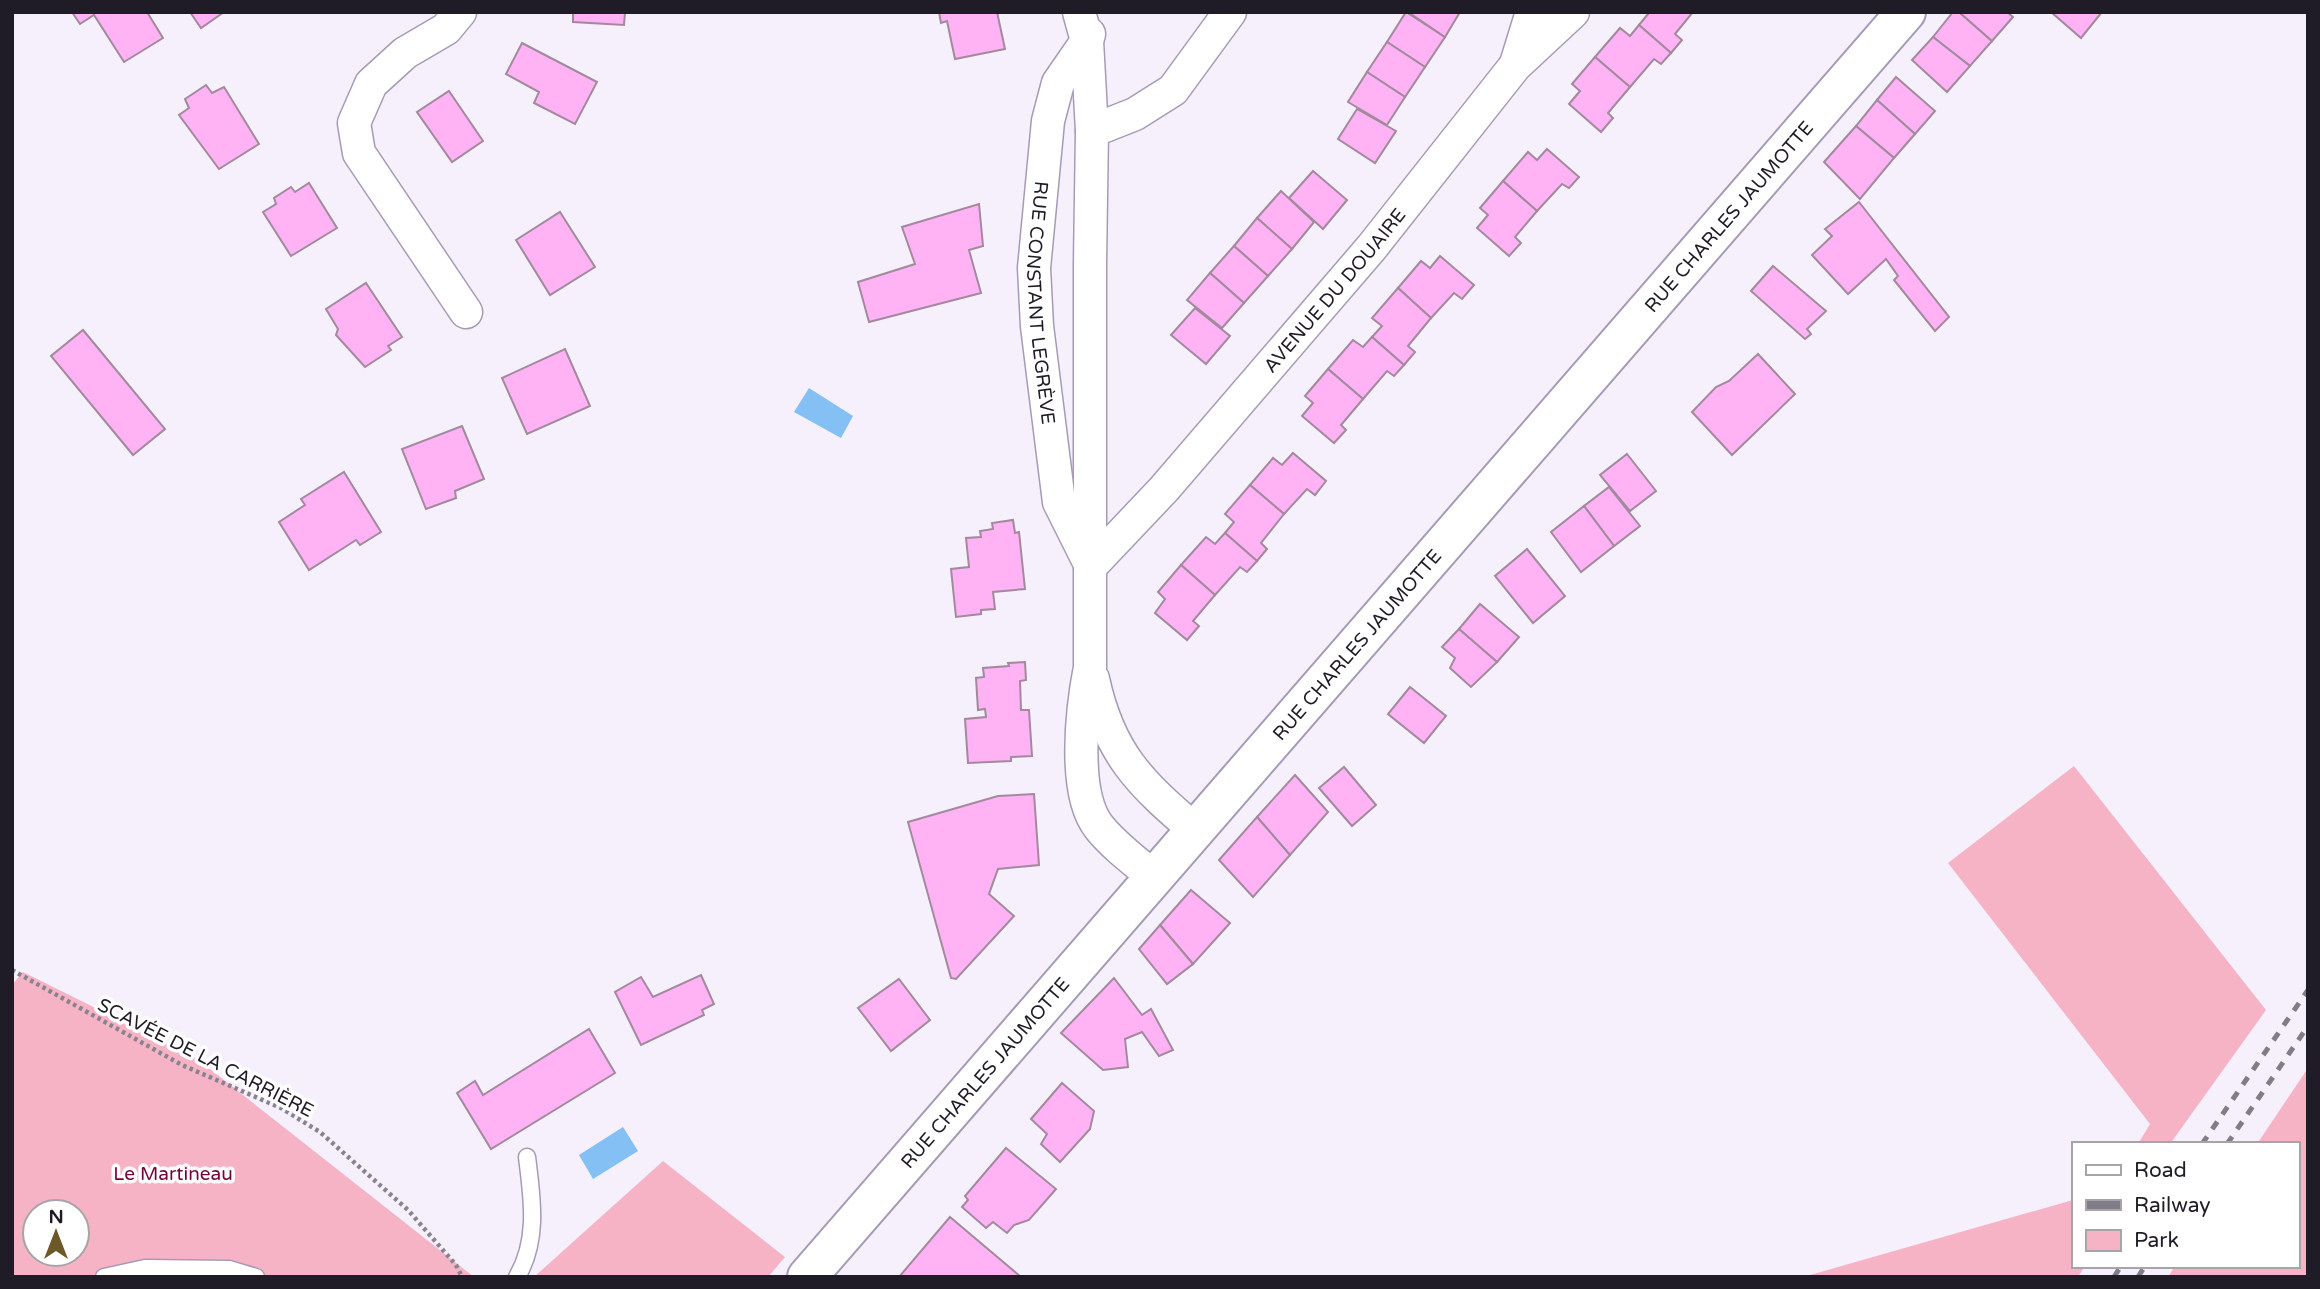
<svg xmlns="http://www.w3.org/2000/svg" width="2320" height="1289" font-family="'Varela Round',sans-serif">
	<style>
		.green { fill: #f6b3c6; fill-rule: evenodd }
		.water { fill: #84c0f3 }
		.building { fill: #ffb3f4; stroke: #a2899e; stroke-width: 2 }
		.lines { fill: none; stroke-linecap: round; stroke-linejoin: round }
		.lane-casing { stroke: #a69bb7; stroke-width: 19 }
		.street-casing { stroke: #a69bb7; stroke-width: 35 }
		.secondary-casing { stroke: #a69bb7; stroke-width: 42 }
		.path { stroke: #88838f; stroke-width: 4.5; stroke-dasharray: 3.5 3.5; stroke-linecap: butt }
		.lane { stroke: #fff; stroke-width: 16 }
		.street { stroke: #fff; stroke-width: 32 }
		.secondary { stroke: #fff; stroke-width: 38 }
		.rail { stroke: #817d88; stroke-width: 5; stroke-dasharray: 9 9; stroke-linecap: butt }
		.labels { text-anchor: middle; stroke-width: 7; stroke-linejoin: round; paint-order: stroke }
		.street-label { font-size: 19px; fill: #201c27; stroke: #fff }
		.park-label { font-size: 19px; fill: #77003a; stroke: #fff }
	</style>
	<rect width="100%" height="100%" fill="#f5f0fc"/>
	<g class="green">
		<path d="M2074,766L2266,1010L2170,1144H2138L2150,1124L1948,863Z"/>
		<path d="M23,972L196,1058L474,1277H12V985ZM35,1212H77V1254H35Z"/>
		<path d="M2308,1068V1277H2168L2175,1266H2297V1144H2257Z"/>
		<path d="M663,1161L785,1257L768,1277H534Z"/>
		<path d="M2073,1200V1266H2085L2078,1277H1803Z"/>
	</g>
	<g class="water">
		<path d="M809,388L853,416L841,438L794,412Z"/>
		<path d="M623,1127L638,1151L593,1179L579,1155Z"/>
	</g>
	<g class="building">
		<path d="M72,12H147L163,38L124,62L94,15L80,24Z"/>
		<path d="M190,12H224L201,28Z"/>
		<path d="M573,12H625L624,25L573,22Z"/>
		<path d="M939,12H997L1005,49L955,59L947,21L941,23Z"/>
		<path d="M1406,12L1445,37L1425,67L1387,42Z"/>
		<path d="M1408,12H1460L1445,37Z"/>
		<path d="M1646,12H1693L1675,34L1682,40L1671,53L1639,25L1648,14Z"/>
		<path d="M1953,12H1959L1992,41L1970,66L1933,37Z"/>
		<path d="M1959,12H2007L2013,17L1992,41Z"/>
		<path d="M2051,12H2102L2081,38Z"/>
		<path d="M1639,25L1671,53L1661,64L1654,59L1630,87L1595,57L1620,28L1630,36Z"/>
		<path d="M1933,37L1970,66L1947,92L1912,60Z"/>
		<path d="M1387,42L1425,67L1405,97L1367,72Z"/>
		<path d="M522,43L597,82L575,124L534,103L539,92L506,74Z"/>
		<path d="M1595,57L1630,87L1608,113L1613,118L1601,132L1569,104L1580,91L1572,84Z"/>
		<path d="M1367,72L1405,97L1387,125L1348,102Z"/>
		<path d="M1896,77L1935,111L1915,134L1877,100Z"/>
		<path d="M206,85L212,93L224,87L259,144L219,169L179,115L189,108L185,99Z"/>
		<path d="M449,91L483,141L452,162L417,112Z"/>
		<path d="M1877,100L1915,134L1894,158L1856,126Z"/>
		<path d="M1357,109L1396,131L1375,163L1338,139Z"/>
		<path d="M1856,126L1894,158L1860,199L1824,162Z"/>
		<path d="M1547,149L1579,177L1569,188L1562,184L1537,211L1503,181L1528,152L1537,160Z"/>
		<path d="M1313,171L1347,200L1323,229L1289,198Z"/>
		<path d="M1503,181L1537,211L1515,237L1521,243L1509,256L1477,228L1488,215L1480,208Z"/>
		<path d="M309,183L337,228L291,256L263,212L276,204L274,198L291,187L295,192Z"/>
		<path d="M1281,191L1314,222L1292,249L1257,218Z"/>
		<path d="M1859,202L1949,317L1935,331L1894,280L1898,276L1886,259L1848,294L1812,255L1832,236L1825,229Z"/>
		<path d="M979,204L983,246L969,250L981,293L869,322L858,282L915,264L902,227Z"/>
		<path d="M560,212L595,267L550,295L516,240Z"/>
		<path d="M1257,218L1292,249L1268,276L1234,246Z"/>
		<path d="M1234,246L1268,276L1244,303L1210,273Z"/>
		<path d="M1440,256L1474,285L1462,299L1454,293L1431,318L1398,288L1421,261L1430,268Z"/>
		<path d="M1773,266L1826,311L1807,329L1811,334L1805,339L1751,291Z"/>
		<path d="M1210,273L1244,303L1222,328L1187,300Z"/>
		<path d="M366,283L402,337L388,346L391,350L365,367L336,335L338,329L326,309Z"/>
		<path d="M1398,288L1431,318L1408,346L1415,352L1404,365L1372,337L1382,326L1372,318Z"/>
		<path d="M1195,308L1230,336L1206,364L1171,335Z"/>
		<path d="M83,330L165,429L133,455L51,356Z"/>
		<path d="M1372,337L1404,365L1394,376L1387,371L1363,399L1328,369L1353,340L1363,347Z"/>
		<path d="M565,349L590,406L527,434L502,378Z"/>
		<path d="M1758,354L1795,394L1732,455L1692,412L1716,387L1729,381Z"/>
		<path d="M1328,369L1363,399L1341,425L1346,430L1334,443L1302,416L1313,403L1305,396Z"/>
		<path d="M462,426L484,479L455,491L456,498L426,509L402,449Z"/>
		<path d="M1293,453L1326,481L1315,495L1307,489L1284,514L1250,485L1273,458L1282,465Z"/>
		<path d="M1627,454L1656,491L1630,511L1600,475Z"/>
		<path d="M344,472L381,532L360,545L356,540L309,570L279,522L305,505L301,499Z"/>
		<path d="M1250,485L1284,514L1261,543L1267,549L1257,561L1225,533L1234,522L1225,514Z"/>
		<path d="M1609,487L1640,526L1614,546L1584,506Z"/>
		<path d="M1584,506L1614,546L1581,572L1551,532Z"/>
		<path d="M1013,520L1015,533L1019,532L1025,589L993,592L995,609L981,610V614L956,617L951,569L969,567L966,538L981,537L980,531L993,529L992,523Z"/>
		<path d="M1225,533L1257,561L1247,572L1240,567L1215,595L1181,565L1206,537L1215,544Z"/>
		<path d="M1527,549L1565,596L1533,623L1495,576Z"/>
		<path d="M1181,565L1215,595L1193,621L1199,626L1187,640L1155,613L1165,599L1158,592Z"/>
		<path d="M1480,604L1519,637L1497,662L1459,629Z"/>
		<path d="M1459,629L1497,662L1471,687L1450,668L1455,658L1442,647Z"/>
		<path d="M1025,662L1026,680L1020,681L1021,710H1029L1032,756L1011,757V761L968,763L965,719L986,717L985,709L978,710L976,678L984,677L983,668L1009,666L1008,663Z"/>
		<path d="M1410,687L1446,716L1424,743L1388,714Z"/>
		<path d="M1344,767L1376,805L1352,826L1319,788Z"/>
		<path d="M1295,775L1328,812L1290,855L1257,817Z"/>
		<path d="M1034,794L1039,865L998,869L989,894L1014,916L956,979L951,978L908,822L998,796Z"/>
		<path d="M1257,817L1290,855L1253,897L1219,860Z"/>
		<path d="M1191,890L1230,923L1193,964L1160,925Z"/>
		<path d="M1160,925L1193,964L1167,984L1139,949Z"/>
		<path d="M701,975L714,1004L702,1010L704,1015L641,1045L615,992L641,977L653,997Z"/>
		<path d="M1114,978L1142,1015L1151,1009L1173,1050L1159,1056L1142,1032L1125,1039L1128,1067L1103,1070L1061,1033Z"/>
		<path d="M899,979L930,1020L891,1051L858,1008Z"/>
		<path d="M589,1029L615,1073L491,1149L457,1093L475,1081L483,1095Z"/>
		<path d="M1062,1083L1094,1111L1090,1129L1060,1162L1041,1144L1047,1134L1031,1119Z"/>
		<path d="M1006,1148L1056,1189L1029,1220L1014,1225L1007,1233L993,1222L986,1228L962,1207L968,1200L965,1196Z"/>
		<path d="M950,1217L1021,1277H899Z"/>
	</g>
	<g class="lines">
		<defs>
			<g id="lane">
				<path d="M104,1277L145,1268L229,1269L256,1277"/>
				<path d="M517,1277C539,1239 532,1198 527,1157"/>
			</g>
			<g id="street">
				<path d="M460,12L446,29L405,53L371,84L354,123L359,153L466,312"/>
				<path id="s1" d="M1079,12L1087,41L1058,83L1048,121L1034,268L1037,326L1059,502L1091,566L1164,489L1372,247L1515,66L1573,12"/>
				<path d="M1089,34L1087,41L1092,131L1090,263V667C1082,708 1072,793 1099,827C1114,846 1136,862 1155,878"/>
				<path d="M1516,64L1532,12"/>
				<path d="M1092,131L1135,114L1173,90L1230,12"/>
				<path d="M1093,679C1109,754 1140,783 1196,831"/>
			</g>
			<g id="secondary">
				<path id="s2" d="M807,1277L1906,12"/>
			</g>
		</defs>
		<use href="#lane" class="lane-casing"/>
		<use href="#street" class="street-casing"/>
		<use href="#secondary" class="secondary-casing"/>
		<path class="path" d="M12,970L182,1065L281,1108L320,1132L408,1210L456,1265L462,1277"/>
		<use href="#lane" class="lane"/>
		<use href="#street" class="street"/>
		<use href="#secondary" class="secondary"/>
		<g class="rail">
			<path d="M2202,1144L2308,990"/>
			<path d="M2227,1144L2308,1026"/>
			<path d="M2114,1277L2121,1266"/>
			<path d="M2138,1277L2145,1266"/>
		</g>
	</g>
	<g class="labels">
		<g class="street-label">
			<text dy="7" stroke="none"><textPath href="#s2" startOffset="1405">RUE CHARLES JAUMOTTE</textPath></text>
			<text dy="7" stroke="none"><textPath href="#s1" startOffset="943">AVENUE DU DOUAIRE</textPath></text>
			<text dy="7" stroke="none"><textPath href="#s1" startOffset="303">RUE CONSTANT LEGRÈVE</textPath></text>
			<text dy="7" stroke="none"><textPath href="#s2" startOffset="838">RUE CHARLES JAUMOTTE</textPath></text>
			<text transform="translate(206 1057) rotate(27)" y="7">SCAVÉE DE LA CARRIÈRE</text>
			<text dy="7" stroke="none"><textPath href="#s2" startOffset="271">RUE CHARLES JAUMOTTE</textPath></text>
		</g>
		<g class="park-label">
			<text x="173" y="1180">Le Martineau</text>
		</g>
	</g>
	<rect width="2320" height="1289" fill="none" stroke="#201c27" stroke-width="28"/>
	<rect x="2072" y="1142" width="228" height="126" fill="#ffffff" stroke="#a6a4a9" stroke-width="2"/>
	<rect x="2086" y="1165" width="35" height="10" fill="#ffffff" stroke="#a6a4a9" stroke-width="2"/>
	<text x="2134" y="1177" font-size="21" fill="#201c27">Road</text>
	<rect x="2086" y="1200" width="35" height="10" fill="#817d88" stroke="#a6a4a9" stroke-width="2"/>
	<text x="2134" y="1212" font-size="21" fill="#201c27">Railway</text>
	<rect x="2086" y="1230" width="35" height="21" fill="#f6b3c6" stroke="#a6a4a9" stroke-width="2"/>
	<text x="2134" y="1247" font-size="21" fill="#201c27">Park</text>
	<g transform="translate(56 1233)"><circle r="33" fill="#ffffff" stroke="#a6a4a9" stroke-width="2"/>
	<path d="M0-5L12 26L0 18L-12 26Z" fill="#6d5928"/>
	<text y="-10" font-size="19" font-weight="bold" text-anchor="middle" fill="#201c27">N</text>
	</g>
</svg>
